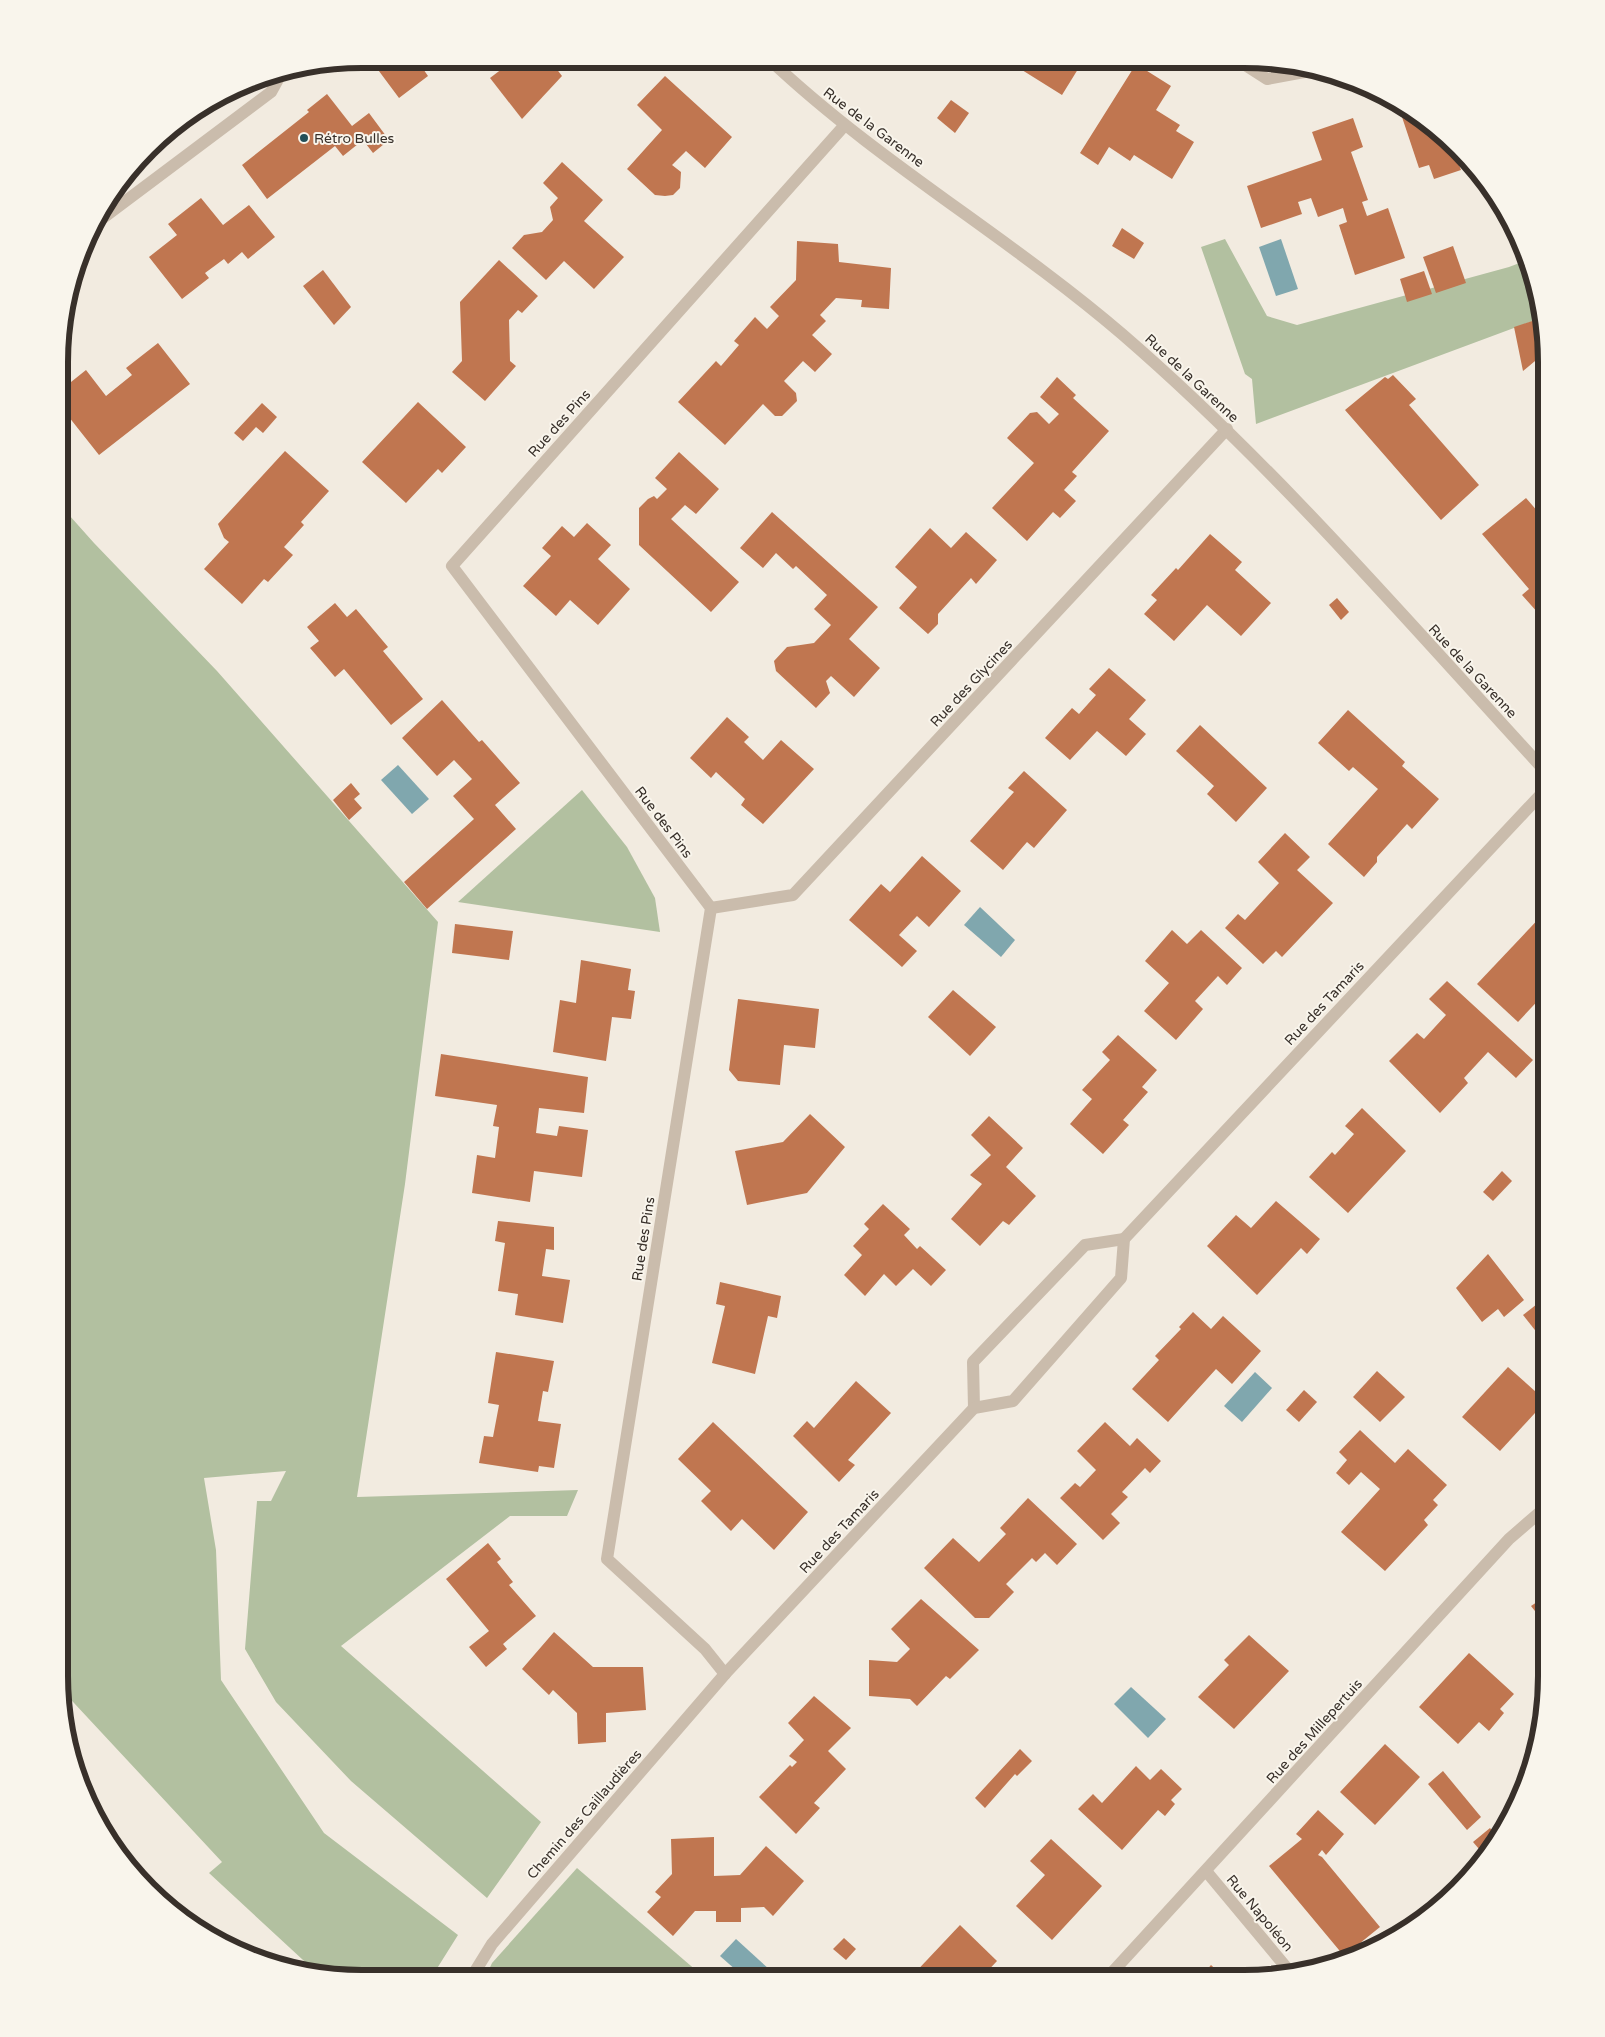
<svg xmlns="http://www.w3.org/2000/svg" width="1605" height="2037" font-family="'Varela Round',sans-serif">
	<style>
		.green { fill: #b2c0a0 }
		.water { fill: #80a7ae }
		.building { fill: #c07650 }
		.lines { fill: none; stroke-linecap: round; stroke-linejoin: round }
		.minor { stroke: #cabcac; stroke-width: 12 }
		.tertiary { stroke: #cabcac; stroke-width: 12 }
		.poi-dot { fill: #224f58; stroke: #f9f5ec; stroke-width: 2 }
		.labels { text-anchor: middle; stroke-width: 4; stroke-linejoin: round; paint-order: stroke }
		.street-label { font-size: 14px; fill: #38302a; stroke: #f9f5ec }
		.poi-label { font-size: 14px; fill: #38302a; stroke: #f9f5ec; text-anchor: start }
		.rim { fill: none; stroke: #38302a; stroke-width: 6 }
	</style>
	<rect width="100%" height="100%" fill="#f2ebe0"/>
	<g class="green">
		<path d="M1225,239L1267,316L1297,325L1509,267L1527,260L1536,283L1541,318L1256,424L1252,379L1245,374L1201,247Z"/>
		<path d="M61,506L94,543L217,671L438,922L405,1184L357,1497L578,1490L567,1516H510L341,1646L541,1822L487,1898L351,1781L276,1702L245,1649L257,1501H271L286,1471L204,1478L216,1550L221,1680L324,1833L458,1935L431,1978H341L316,1972L209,1873L222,1862L61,1689L59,1676Z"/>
		<path d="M582,790L627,847L655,898L660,932L458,902Z"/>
		<path d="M577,1868L705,1978H485L492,1963Z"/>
	</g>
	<g class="water">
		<path d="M1281,239L1298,289L1276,296L1259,247Z"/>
		<path d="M398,765L429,799L412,814L381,780Z"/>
		<path d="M980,907L1015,940L1001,957L964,925Z"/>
		<path d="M1255,1372L1272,1388L1242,1422L1224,1406Z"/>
		<path d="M1131,1687L1166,1719L1148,1738L1114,1704Z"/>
		<path d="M736,1939L770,1970L763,1978H745L720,1956Z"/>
	</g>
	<g class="building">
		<path d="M370,59H420L419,63L428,76L399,98Z"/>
		<path d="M515,59H549L562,76L522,119L490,78Z"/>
		<path d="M996,61H1083L1062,95L1011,63L1003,65Z"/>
		<path d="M1136,64L1171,86L1156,110L1180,125L1176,131L1194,142L1172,179L1134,155L1130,161L1109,147L1098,165L1080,153Z"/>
		<path d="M665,76L732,137L705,168L686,151L672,165L681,172L680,188L673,195L665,196L655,195L627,169L662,130L637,105Z"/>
		<path d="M327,94L352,126L369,113L389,140L373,153L363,140L343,156L335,146L267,199L242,165L309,112L307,110Z"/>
		<path d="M951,100L969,113L955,133L937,118Z"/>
		<path d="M1397,102L1412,110L1457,150L1454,151L1461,170L1434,179L1429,165L1419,168Z"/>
		<path d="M1353,118L1363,147L1351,152L1368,200L1362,202L1367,216L1388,208L1405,258L1355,275L1339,225L1347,222L1343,208L1318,217L1311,198L1298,202L1302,214L1261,228L1247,186L1322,160L1312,132Z"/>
		<path d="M562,162L603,200L584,221L624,257L594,289L564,261L546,280L512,248L524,235L542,232L553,220L550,207L558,198L543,183Z"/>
		<path d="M201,198L223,225L249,205L275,237L248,259L242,252L228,264L224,259L205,273L209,278L182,299L149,257L177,235L168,224Z"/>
		<path d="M1122,228L1144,243L1134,259L1112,246Z"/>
		<path d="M797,241L838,244L839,262L891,268L889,309L861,307L862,300L836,298L820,315L826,321L812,335L832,354L815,372L803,361L784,381L796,393L797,401L782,416H775L763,404L725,445L678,402L716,361L721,366L739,345L734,341L755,317L767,329L779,316L770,307L796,280Z"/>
		<path d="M1453,246L1466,283L1436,293L1423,257Z"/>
		<path d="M499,260L538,296L522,313L518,310L509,320L510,361L516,366L485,401L452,372L462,361L460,302Z"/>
		<path d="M323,270L351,307L334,325L303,286Z"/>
		<path d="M1424,271L1432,294L1407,302L1400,279Z"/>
		<path d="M1541,318L1545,355L1541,356L1523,371L1514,327Z"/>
		<path d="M158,343L190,384L99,455L61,407V390L86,370L106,396L132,375L126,368Z"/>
		<path d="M1393,375L1416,399L1409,405L1479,485L1441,520L1345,410L1385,377L1388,379Z"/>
		<path d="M1057,377L1076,395L1073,398L1109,431L1072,472L1077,476L1064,490L1076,501L1060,518L1053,512L1027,541L992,508L1034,463L1007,438L1030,413L1037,412L1049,424L1059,414L1040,397Z"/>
		<path d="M418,402L466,447L442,473L438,469L406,503L362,462Z"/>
		<path d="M262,403L277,417L263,433L256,427L243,441L234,433Z"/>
		<path d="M285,451L329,491L301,522L304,525L284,547L293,555L268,582L264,579L242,604L204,569L229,542L224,538L218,524Z"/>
		<path d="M679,452L719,489L696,514L685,505L671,519L739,582L711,612L639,545V508L648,499L654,496L657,499L667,489L655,478Z"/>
		<path d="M1526,498L1546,521V608L1539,614L1522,595L1529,589L1482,534Z"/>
		<path d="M772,512L878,607L849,639L880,668L854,697L831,676L826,681L830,693L816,708L776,671L774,661L787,647L814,643L831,625L814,609L827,595L796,566L793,569L776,553L763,568L740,548Z"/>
		<path d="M587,523L611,545L598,559L630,589L598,625L570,600L556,616L523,586L551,556L542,548L562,526L574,537Z"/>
		<path d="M930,528L951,548L966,532L997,560L976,584L971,578L938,614V624L928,634L899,608L917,587L895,567Z"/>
		<path d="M1210,534L1242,562L1235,570L1271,603L1241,636L1207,605L1174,641L1144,614L1157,600L1151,595L1176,568L1178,570Z"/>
		<path d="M1337,598L1349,612L1341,620L1329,605Z"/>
		<path d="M335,603L347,617L356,609L388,647L383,651L423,699L391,725L344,669L335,677L310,648L319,641L307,627Z"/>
		<path d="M1109,668L1146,700L1129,719L1146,734L1126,756L1097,731L1070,760L1045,738L1072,708L1079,714L1096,695L1089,689Z"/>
		<path d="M442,700L479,742L482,740L520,783L495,805L516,829L427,909L404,882L474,819L453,796L472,779L454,760L437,776L402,738Z"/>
		<path d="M1348,710L1405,762L1402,766L1439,799L1412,829L1407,824L1377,857V862L1364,877L1328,844L1378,789L1353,767L1349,771L1318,743Z"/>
		<path d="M727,717L749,737L744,742L763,760L781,740L814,769L763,824L741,805L745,799L716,772L711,778L690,758Z"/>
		<path d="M1200,725L1267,788L1236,822L1207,794L1214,786L1176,751Z"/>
		<path d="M1024,771L1067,810L1034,848L1027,842L1003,870L970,841L1014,792L1008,788Z"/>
		<path d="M351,783L360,794L354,799L362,808L349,820L333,800Z"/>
		<path d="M1285,833L1310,857L1297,870L1333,903L1282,957L1276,951L1263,964L1225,928L1238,914L1245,920L1279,883L1258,862Z"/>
		<path d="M922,856L961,891L929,927L917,916L899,935L917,951L902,967L849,920L881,884L890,892Z"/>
		<path d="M1546,911V992L1518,1022L1477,984Z"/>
		<path d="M455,924L513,931L509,960L452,953Z"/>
		<path d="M1172,930L1187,944L1201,930L1242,968L1227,985L1218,976L1195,1001L1203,1009L1176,1040L1144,1011L1169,983L1145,961Z"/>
		<path d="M581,960L631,969L628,990L635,991L631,1019L612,1017L606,1061L553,1052L560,1000L576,1003Z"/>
		<path d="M1447,981L1533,1060L1516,1078L1488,1052L1464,1078L1468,1083L1440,1113L1389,1061L1417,1033L1424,1039L1446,1015L1429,999Z"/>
		<path d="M953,990L996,1027L970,1056L928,1017Z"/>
		<path d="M738,999L819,1009L815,1048L784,1045L780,1085L738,1081L729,1070Z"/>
		<path d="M1118,1035L1157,1070L1142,1087L1148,1092L1123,1120L1129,1125L1103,1154L1070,1124L1092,1099L1082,1090L1110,1060L1102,1052Z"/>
		<path d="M441,1054L588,1077L584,1113L539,1108L536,1133L557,1136L559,1126L588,1130L582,1177L534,1171L530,1202L472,1193L477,1155L495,1158L499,1127L493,1126L497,1105L435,1096Z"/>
		<path d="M1362,1108L1406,1151L1348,1213L1309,1177L1332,1152L1335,1155L1354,1134L1345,1126Z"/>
		<path d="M810,1114L845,1147L807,1193L747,1205L735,1151L783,1142Z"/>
		<path d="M989,1116L1023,1148L1006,1167L1036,1196L1009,1225L1003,1221L980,1246L951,1219L982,1184L970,1175L991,1155L971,1135Z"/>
		<path d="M1502,1171L1512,1181L1493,1201L1483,1192Z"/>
		<path d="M1276,1201L1320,1239L1307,1254L1301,1248L1257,1295L1207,1246L1236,1215L1251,1228Z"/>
		<path d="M883,1204L910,1229L904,1235L917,1249L920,1246L946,1270L931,1286L913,1269L896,1286L884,1274L865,1296L844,1275L862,1255L853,1246L869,1229L864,1224Z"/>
		<path d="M498,1221L554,1227V1250L546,1249L542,1276L570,1280L563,1323L515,1315L518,1294L498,1291L505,1243L495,1241Z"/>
		<path d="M1488,1254L1524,1300L1504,1317L1498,1309L1482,1322L1456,1288Z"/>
		<path d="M720,1282L781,1296L777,1318L768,1316L755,1374L712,1363L725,1306L716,1304Z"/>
		<path d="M1546,1297V1344L1523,1315Z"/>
		<path d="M1193,1312L1211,1329L1223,1316L1261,1351L1232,1384L1216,1369L1168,1422L1132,1389L1159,1360L1155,1356L1181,1329L1179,1327Z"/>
		<path d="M496,1352L554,1361L548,1392L543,1391L538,1421L561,1424L554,1468L539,1466L538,1472L479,1463L484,1436L493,1437L499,1405L488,1403Z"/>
		<path d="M1508,1367L1546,1401L1500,1451L1462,1417Z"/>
		<path d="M1377,1371L1405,1397L1380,1422L1353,1397Z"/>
		<path d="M856,1381L891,1413L848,1460L855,1465L839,1482L793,1436L807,1421L814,1428Z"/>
		<path d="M1304,1390L1317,1402L1299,1422L1286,1410Z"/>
		<path d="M713,1422L808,1512L774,1550L742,1519L731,1531L701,1501L711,1491L678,1459Z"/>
		<path d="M1105,1422L1130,1446L1137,1438L1161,1461L1150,1473L1145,1468L1122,1492L1128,1497L1111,1514L1120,1523L1103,1540L1060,1498L1075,1483L1080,1487L1096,1470L1077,1451Z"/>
		<path d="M1360,1430L1395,1463L1408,1449L1447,1485L1433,1500L1438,1505L1424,1520L1428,1525L1385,1571L1341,1532L1380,1489L1361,1472L1349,1485L1336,1473L1347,1460L1339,1452Z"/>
		<path d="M1028,1498L1077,1544L1057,1565L1045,1553L1036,1562L1032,1558L1006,1584L1014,1592L989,1618H975L924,1568L953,1538L979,1562L1006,1534L1000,1528Z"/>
		<path d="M488,1543L501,1559L497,1562L513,1582L509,1585L536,1616L503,1644L507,1649L486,1667L469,1647L489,1631L446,1579Z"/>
		<path d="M1546,1596V1625L1531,1606Z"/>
		<path d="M921,1599L979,1650L950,1679L946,1676L917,1706L910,1699L869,1696V1660L897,1662L910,1649L891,1629Z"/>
		<path d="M554,1632L593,1667H643L646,1710L606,1713V1742L578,1744L577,1713L553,1690L549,1695L522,1669Z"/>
		<path d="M1249,1635L1289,1671L1234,1729L1198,1697L1229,1665L1224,1660Z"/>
		<path d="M1469,1653L1514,1694L1500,1709L1504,1713L1489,1731L1479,1722L1458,1744L1419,1707Z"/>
		<path d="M814,1696L851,1728L828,1751L846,1769L814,1803L820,1808L796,1834L759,1797L790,1765L792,1767L797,1762L789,1756L804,1740L788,1723Z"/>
		<path d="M1385,1744L1420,1777L1375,1825L1340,1792Z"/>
		<path d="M1020,1749L1032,1761L1017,1776L1015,1774L985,1808L975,1798Z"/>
		<path d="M1136,1766L1150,1780L1161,1769L1182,1789L1171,1800L1175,1804L1165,1816L1158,1810L1122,1850L1078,1809L1093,1794L1102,1803Z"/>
		<path d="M1443,1771L1481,1817L1467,1830L1428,1784Z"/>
		<path d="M1318,1810L1344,1834L1326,1855L1322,1850L1318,1855L1322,1857L1380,1927L1344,1956L1269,1866L1302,1839L1296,1834Z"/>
		<path d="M1490,1828L1498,1838L1485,1856L1473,1842Z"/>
		<path d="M714,1837V1876L740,1875L766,1846L804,1881L773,1916L764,1907L741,1908V1922H716V1911H695L673,1936L647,1912L661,1897L655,1892L672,1874L671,1839Z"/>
		<path d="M1051,1839L1102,1886L1052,1940L1016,1906L1045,1875L1030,1861Z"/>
		<path d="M960,1925L997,1961L981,1978H910Z"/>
		<path d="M844,1938L856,1949L846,1960L833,1949Z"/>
		<path d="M1211,1965L1225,1978H1200Z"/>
	</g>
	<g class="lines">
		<g class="minor">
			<path d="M1239,61L1267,79L1315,70"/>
			<path d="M95,224L271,92L282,72"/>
			<path d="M711,908L793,895L1227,429"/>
			<path d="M974,1408L973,1362L1085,1245L1124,1239"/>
			<path d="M725,1674L705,1649L607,1559L711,908L452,566L844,126"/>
			<path d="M1206,1871L1291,1973"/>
			<path d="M471,1978L492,1944L725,1674L974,1408L1013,1401L1121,1278L1124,1239L1546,789"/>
			<path d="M1107,1978L1509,1539L1546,1507"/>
		</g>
		<path class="tertiary" d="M770,60C878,162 1009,237 1122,334C1275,466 1409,623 1546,772"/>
	</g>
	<circle class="poi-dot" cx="304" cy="138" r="5"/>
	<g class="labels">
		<g class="street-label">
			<text transform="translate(874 127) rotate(37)" y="5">Rue de la Garenne</text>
			<text transform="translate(1192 378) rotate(43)" y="5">Rue de la Garenne</text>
			<text transform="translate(559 423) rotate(-48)" y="5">Rue des Pins</text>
			<text transform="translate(1473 671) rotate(47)" y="5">Rue de la Garenne</text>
			<text transform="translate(971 683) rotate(-47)" y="5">Rue des Glycines</text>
			<text transform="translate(664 822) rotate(53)" y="5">Rue des Pins</text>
			<text transform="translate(1324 1003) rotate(-47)" y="5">Rue des Tamaris</text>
			<text transform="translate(643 1239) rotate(-81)" y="5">Rue des Pins</text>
			<text transform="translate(839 1531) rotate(-47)" y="5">Rue des Tamaris</text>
			<text transform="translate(1314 1731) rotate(-48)" y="5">Rue des Millepertuis</text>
			<text transform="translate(584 1814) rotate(-49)" y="5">Chemin des Caillaudières</text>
			<text transform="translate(1260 1913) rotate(50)" y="5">Rue Napoléon</text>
		</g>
		<g class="poi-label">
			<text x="314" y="143">Rétro Bulles</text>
		</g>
	</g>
	<path d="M0 0H1605V2037H0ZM362 68H1244A294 294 0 0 1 1538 362V1676A294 294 0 0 1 1244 1970H362A294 294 0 0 1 68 1676V362A294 294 0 0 1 362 68Z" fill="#f9f5ec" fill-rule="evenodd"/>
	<path class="rim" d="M362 68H1244A294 294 0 0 1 1538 362V1676A294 294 0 0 1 1244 1970H362A294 294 0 0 1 68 1676V362A294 294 0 0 1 362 68Z"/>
</svg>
